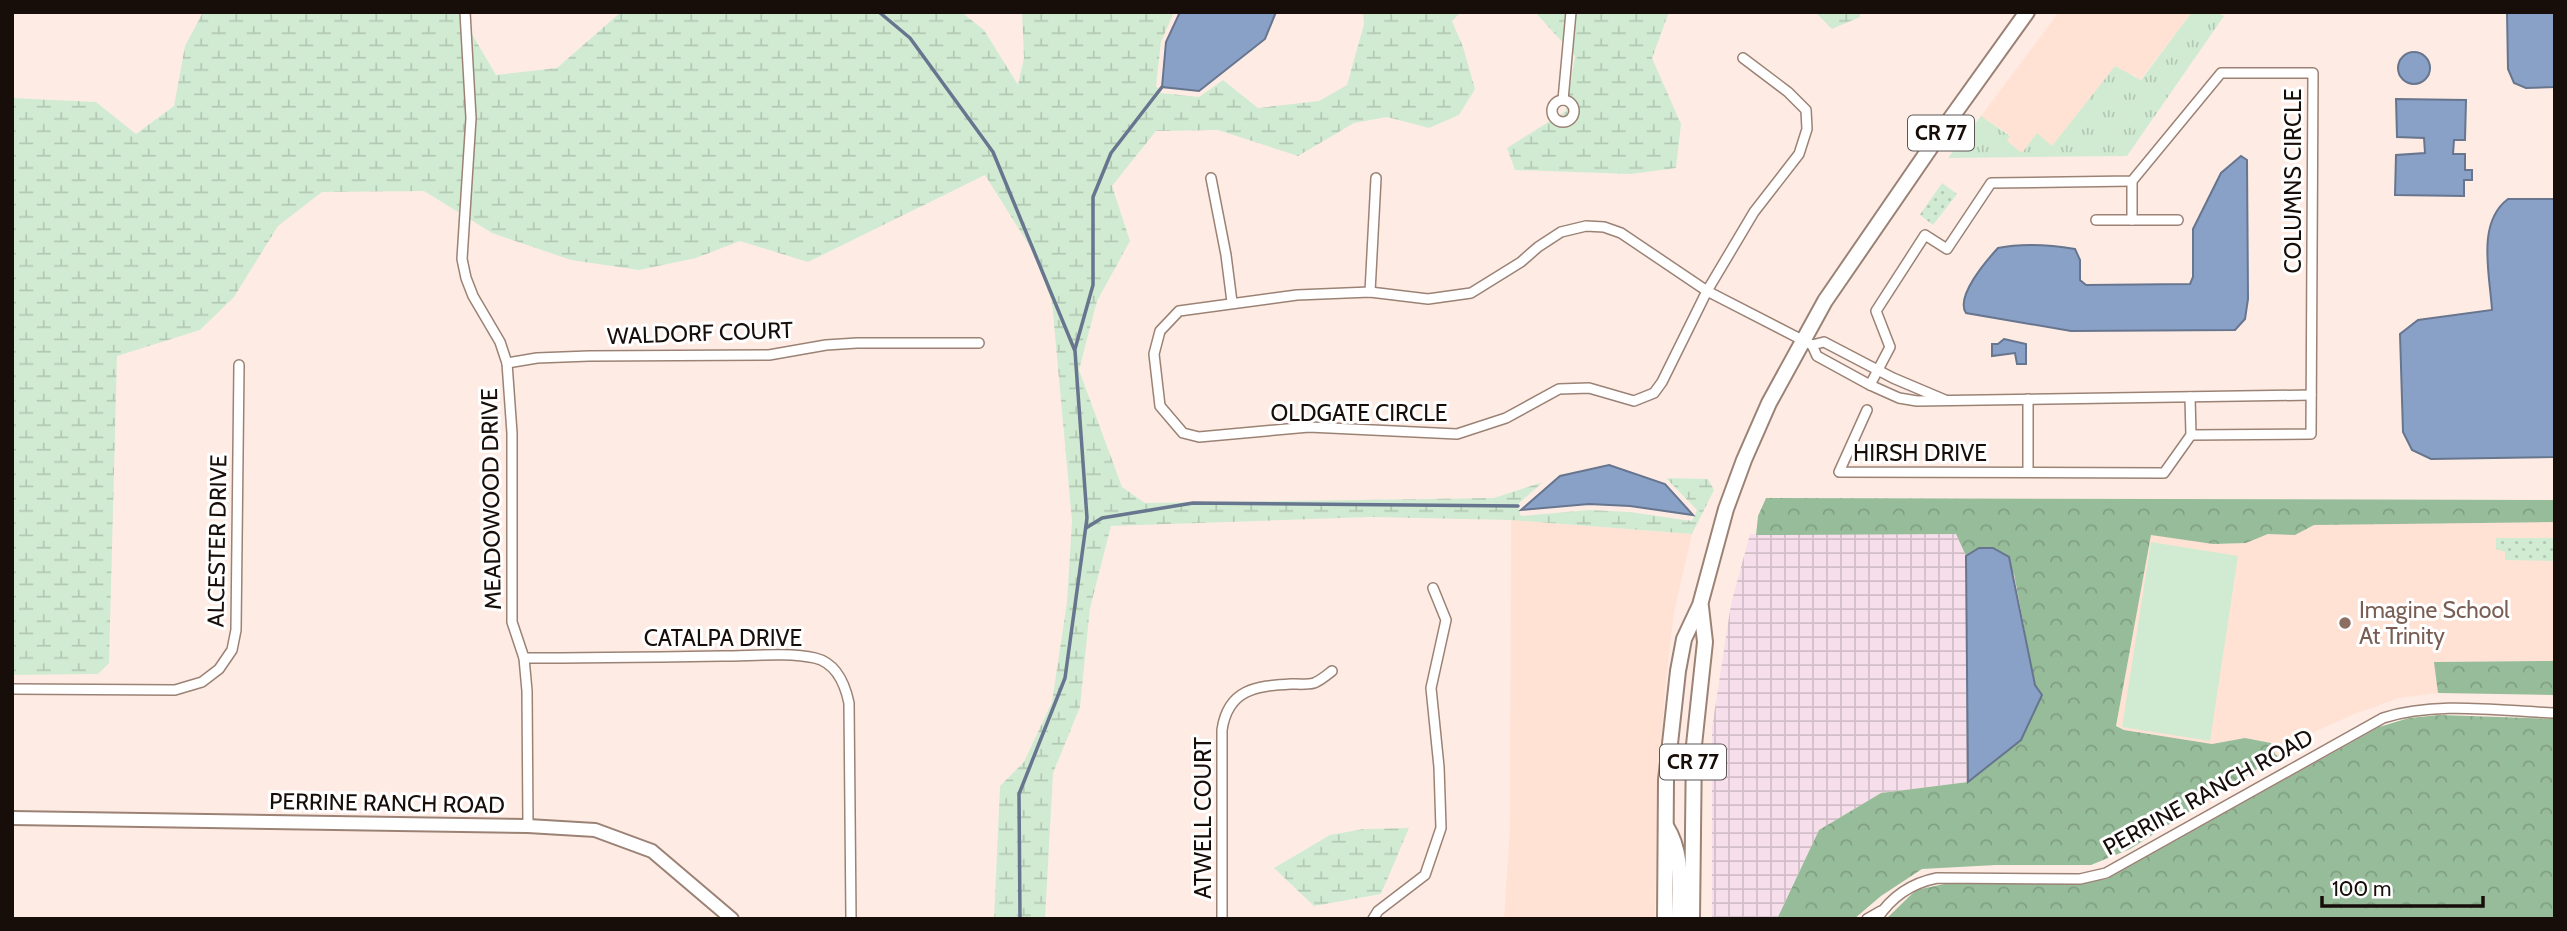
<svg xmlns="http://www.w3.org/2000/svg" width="2567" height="931" font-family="Cabin,sans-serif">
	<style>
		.built { fill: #ffe2d4 }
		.industrial { fill: url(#industrial-grid) }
		.grass { fill: url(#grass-tufts) }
		.forest { fill: url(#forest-crowns) }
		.wetland { fill: url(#wetland-marsh) }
		.park { fill: url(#park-dots) }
		.pitch { fill: #d1ebd2 }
		.water { fill: #89a1c7; stroke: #67758e; stroke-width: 2 }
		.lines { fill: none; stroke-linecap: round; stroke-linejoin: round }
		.stream { stroke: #67758e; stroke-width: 3.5 }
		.street-casing { stroke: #9b8275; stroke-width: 12 }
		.secondary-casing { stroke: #9b8275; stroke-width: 16 }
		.primary-casing { stroke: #9b8275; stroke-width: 18 }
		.street { stroke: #fff; stroke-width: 9 }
		.secondary { stroke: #fff; stroke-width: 12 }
		.primary { stroke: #fff; stroke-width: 14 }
		.education-dot { fill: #8d6e63; stroke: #fff; stroke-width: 2.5 }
		.labels { text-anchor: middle; stroke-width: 6; stroke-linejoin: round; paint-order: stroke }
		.shield { fill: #fff; stroke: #5d5654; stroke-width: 2 }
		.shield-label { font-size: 21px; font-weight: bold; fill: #170e0a }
		.street-label { font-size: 23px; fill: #170e0a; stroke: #fff }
		.education-label { font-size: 23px; fill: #785e54; stroke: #fff; text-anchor: start }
	</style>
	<defs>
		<pattern id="industrial-grid" width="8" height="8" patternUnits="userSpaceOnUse" patternTransform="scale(1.75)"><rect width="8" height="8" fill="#f6dfeb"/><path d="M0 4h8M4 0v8" fill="none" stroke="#d2bec8"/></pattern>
		<pattern id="grass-tufts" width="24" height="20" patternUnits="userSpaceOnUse" patternTransform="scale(1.75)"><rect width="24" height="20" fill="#d1ebd2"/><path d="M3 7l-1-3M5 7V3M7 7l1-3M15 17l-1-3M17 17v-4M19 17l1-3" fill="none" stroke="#b3c8b3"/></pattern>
		<pattern id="forest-crowns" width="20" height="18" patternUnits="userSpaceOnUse" patternTransform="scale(1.75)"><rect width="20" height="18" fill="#97bc9a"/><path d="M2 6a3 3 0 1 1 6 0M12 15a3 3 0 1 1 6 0" fill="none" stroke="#81a083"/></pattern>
		<pattern id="wetland-marsh" width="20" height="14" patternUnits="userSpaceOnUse" patternTransform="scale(1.75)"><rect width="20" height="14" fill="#d1ebd2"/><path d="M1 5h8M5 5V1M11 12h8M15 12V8" fill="none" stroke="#b3c8b3"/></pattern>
		<pattern id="park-dots" width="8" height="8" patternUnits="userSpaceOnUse" patternTransform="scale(1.75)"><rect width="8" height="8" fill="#d1ebd2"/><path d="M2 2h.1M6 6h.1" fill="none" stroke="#b3c8b3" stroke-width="1.8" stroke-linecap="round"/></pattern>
	</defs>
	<rect width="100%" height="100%" fill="#feece4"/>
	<g class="built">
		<path d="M2059,12H2192L2140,80L2133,74L2071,124L2052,146L2022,153L2006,141L2010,135L1981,116Z"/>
		<path d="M1511,520L1692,534L1674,612L1665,689L1658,784L1655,919H1504L1510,826Z"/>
		<path d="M2555,522V661L2435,662L2438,693L2399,698L2352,715L2310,734L2278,756L2245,738L2212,744L2124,730L2116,725L2151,534L2213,544L2246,543L2268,534L2295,535L2314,525Z"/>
	</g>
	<path class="industrial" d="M1750,534H1956L1966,556L1968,782L1881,793L1819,830L1777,919H1712V728L1731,604Z"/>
	<path class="grass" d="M2192,12H2216L2224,16L2127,156L1948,158L1981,116L2010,136L2007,141L2022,153L2037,133L2052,146L2115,66L2141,80Z"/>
	<g class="forest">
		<path d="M1766,498L2555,500V522L2314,525L2295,535L2268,534L2246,543L2213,544L2151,535L2116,726L2124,730L2212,744L2245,738L2271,743L2275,754L2278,756L2130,849L2091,865H1996L1922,869L1881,896L1854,919H1777L1819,830L1881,793L1968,782L2021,740L2042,695L2035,685L2014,574L1979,548L1966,556L1956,534L1756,535L1758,516Z"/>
		<path d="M2555,661V695L2438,693L2434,662Z"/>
		<path d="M2440,715L2555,719V919H1886L1916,890L1949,883L2048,884L2107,879L2379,727L2409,718Z"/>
	</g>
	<g class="wetland">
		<path d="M203,12H459L496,75L557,68L621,12H961L984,30L1018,85L1024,58L1022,12H1174L1161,42L1156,86L1161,93L1199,97L1223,80L1258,108L1319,101L1347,85L1364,24L1363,12H1461L1452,21L1463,47L1475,89L1459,115L1429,128L1387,117L1354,123L1298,156L1218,130L1156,131L1112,186L1130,241L1097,301L1079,370L1122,487L1145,503L1494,498L1543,482L1517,505L1521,516L1589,510L1630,512L1692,521L1697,510L1666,478L1708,479L1714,490L1692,534L1511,520L1370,517L1111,526L1090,608L1080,707L1053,773L1045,919H994L1000,786L1024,762L1052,702L1067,602L1072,521L1052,302L1034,253L985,175L808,262L740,241L696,258L639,270L571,260L492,233L424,191L322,192L278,226L234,297L200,330L117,356L109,663L98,674L12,675V98L96,102L136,134L174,106L185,46Z"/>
		<path d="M1535,12H1671L1668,15L1652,58L1681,124L1676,168L1631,174L1515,170L1507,148L1566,111L1575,56Z"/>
		<path d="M1815,12H1860V17L1832,29Z"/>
		<path d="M1409,828L1381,894L1314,906L1274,868L1330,835L1364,829Z"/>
	</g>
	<g class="park">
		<path d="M1942,183L1957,194L1933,225L1920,215L1921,213Z"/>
		<path d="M2496,538H2555V561L2505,560V552L2496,549Z"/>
	</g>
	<path class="pitch" d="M2151,542L2238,556L2210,741L2122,727Z"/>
	<g class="water">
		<path d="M1180,12H1276L1265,39L1199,91L1162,87L1166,42Z"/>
		<path d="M2507,12H2555V87L2526,88L2514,83L2508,69Z"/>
		<circle cx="2414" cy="68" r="16"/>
		<path d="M2396,99L2466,100L2465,140H2454L2453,154H2465V170H2472V180H2464V196L2395,195L2396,155L2425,153L2424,138L2397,137Z"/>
		<path d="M2241,156L2247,160L2248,299L2245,319L2235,330L2071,331L1966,313C1955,297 1986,261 1998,248C2023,243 2050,245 2075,249L2080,260V280L2086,285L2190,284L2193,277V229L2221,173Z"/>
		<path d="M2508,199H2555V457L2431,459L2412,450L2403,432L2400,334L2418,320L2492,310C2490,275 2476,223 2508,199Z"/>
		<path d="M2004,339L2026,344V364H2017L2015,353L1992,356V344H1998Z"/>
		<path d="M1609,465L1665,484L1693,515L1630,506L1589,504L1521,510L1560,476Z"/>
		<path d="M1979,548H1993L2009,557L2035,685L2042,695L2021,740L1968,782L1966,556Z"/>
	</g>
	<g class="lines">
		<g class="stream">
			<path d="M879,12L910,38L993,152L1075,351L1087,518L1065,678L1019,794L1020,919"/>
			<path d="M1075,349L1093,285V197L1111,153L1162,87"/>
			<path d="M1086,528L1102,518L1193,503L1518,506"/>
		</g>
		<defs>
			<g id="street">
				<path d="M465,12L471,118L462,259L466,278L473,296L500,342L507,363L512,433V622L524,658L527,691L528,826"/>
				<path d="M1743,58L1788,92L1806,110L1807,129L1799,154L1754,212L1707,291L1662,382L1654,393L1634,401L1589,388L1559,389L1506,418L1457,434L1309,427L1199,437L1183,433L1160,406L1154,354L1160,331L1179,311L1297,295L1370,292L1428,299L1471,293L1521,262L1538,247L1561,232L1586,226L1604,227L1621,233L1707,291L1812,345L1824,342L1893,378L1945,400"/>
				<path d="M1563,100L1571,12"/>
				<circle cx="1563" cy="111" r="11"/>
				<path d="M1211,178L1226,255L1232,302"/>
				<path d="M2132,181V220"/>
				<path d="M2096,220H2178"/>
				<path d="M1370,292L1376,178"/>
				<path d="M1812,345L1817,356L1870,385L1899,398L1917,401L2311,395"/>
				<path d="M507,363L537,358L589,356L769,355L826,345L857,343H979"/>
				<path d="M1870,385L1890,347L1876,311L1925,235L1947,249L1991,183L2132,181L2221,73H2313L2311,434L2191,435L2190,397"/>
				<path d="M1867,410L1839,472L2164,473L2191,435"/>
				<path d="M2028,472V399"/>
				<path d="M524,658C590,658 657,657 723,656C751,656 788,652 815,658C836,663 845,684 849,703L851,919"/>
				<path d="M12,689L175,690L202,682L219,669L232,650L236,630L239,365"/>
				<path d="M1222,919V730C1228,689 1256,686 1291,684C1298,684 1307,685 1314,683C1320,681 1327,675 1332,671"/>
				<path d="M1373,919L1378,911L1425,875L1441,828L1439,767L1431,688L1446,620L1433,588"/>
				<path d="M1867,919L1881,911"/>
				<path d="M1877,919C1891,897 1912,883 1937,878L2080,879L2106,873L2383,718C2437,701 2499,711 2555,713"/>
			</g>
			<path id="secondary" d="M12,818L528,826L595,830L652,851L732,919"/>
			<g id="primary">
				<path d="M1666,826C1684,854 1679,887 1679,919"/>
				<path d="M1665,919L1666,780L1678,671L1684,639L1700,605L1726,509L1744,460L1769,403L1825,301L1946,125L2027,12"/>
				<path d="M1692,919L1694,745L1705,642L1701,607"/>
			</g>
		</defs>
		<use href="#street" class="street-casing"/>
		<use href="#secondary" class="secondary-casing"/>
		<use href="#primary" class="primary-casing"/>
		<use href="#street" class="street"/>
		<use href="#secondary" class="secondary"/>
		<use href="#primary" class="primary"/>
	</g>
	<circle class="education-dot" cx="2345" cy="623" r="7"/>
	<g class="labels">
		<g class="shield">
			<rect x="1908" y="115.5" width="66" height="35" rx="5"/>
			<rect x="1660" y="744.5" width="66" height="35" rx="5"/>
		</g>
		<g class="shield-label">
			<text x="1941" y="140">CR 77</text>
			<text x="1693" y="769">CR 77</text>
		</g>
		<g class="street-label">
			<text transform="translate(2293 181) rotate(-90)" y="8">COLUMNS CIRCLE</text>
			<text transform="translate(700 333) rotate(-2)" y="8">WALDORF COURT</text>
			<text x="1359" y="421">OLDGATE CIRCLE</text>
			<text x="1920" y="461">HIRSH DRIVE</text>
			<text transform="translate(491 499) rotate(-91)" y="8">MEADOWOOD DRIVE</text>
			<text transform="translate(217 541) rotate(-89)" y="8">ALCESTER DRIVE</text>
			<text x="723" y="646">CATALPA DRIVE</text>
			<text transform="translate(2208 792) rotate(-29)" y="8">PERRINE RANCH ROAD</text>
			<text transform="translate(387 803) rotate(1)" y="8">PERRINE RANCH ROAD</text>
			<text transform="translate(1203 818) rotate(-90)" y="8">ATWELL COURT</text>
		</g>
		<g class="education-label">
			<text x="2359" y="618">Imagine School<tspan x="2359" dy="26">At Trinity</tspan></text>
		</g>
	</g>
	<rect width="2567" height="931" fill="none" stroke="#170e0a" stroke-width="28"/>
	<path d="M2322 896v10h161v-10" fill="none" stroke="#170e0a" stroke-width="3.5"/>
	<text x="2332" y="896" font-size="21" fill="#170e0a" stroke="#ffffff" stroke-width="5" paint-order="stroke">100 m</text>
</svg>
